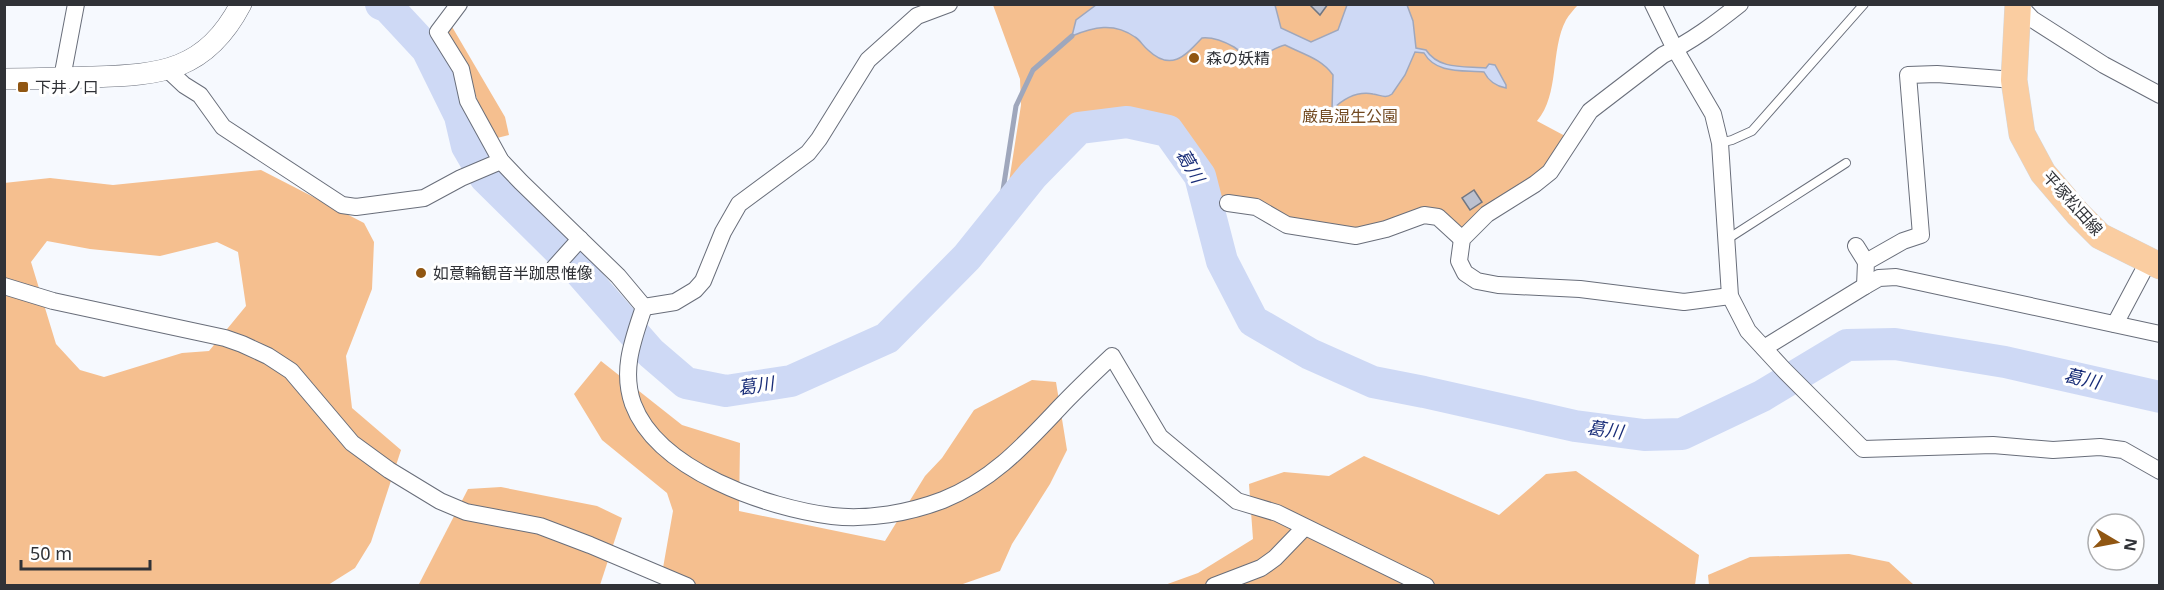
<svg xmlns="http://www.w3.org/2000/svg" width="2164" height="590" font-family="'Noto Sans','Noto Sans JP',sans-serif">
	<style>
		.green { fill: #f5bf8f; fill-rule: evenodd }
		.water { fill: #ced9f5; stroke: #9fa7bc; stroke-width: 1.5 }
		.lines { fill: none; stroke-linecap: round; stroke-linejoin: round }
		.stream { stroke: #9fa7bc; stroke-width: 5 }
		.river { stroke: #ced9f5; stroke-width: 32 }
		.building { fill: #bcc1cf; stroke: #707682; stroke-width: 1.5 }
		.service-casing { stroke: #696e7a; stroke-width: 10 }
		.minor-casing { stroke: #696e7a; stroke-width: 18 }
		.tertiary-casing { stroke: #696e7a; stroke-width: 22 }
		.primary-casing { stroke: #d6d6d7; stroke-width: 27 }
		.service { stroke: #fff; stroke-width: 8 }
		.minor { stroke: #fff; stroke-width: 16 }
		.tertiary { stroke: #fff; stroke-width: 21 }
		.primary { stroke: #facda1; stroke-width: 26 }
		.poi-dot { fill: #905612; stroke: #fff; stroke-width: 2 }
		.labels { text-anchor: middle; stroke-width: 6; stroke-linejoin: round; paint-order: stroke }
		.poi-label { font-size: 16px; fill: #303237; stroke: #fff; text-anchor: start }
		.park-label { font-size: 16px; fill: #714920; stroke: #fff }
		.street-label { font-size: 16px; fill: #303237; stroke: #fff }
		.water-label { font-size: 18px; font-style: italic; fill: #192d78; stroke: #fff }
	</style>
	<rect width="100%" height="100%" fill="#f6f9fe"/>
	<g class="green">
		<path d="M993,5H1578C1574,9 1569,15 1566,20C1550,50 1560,94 1537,121L1567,137L1547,171L1470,225L1461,228L1439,214L1361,230L1292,221L1259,201L1221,197C1215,184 1210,168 1201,156C1170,111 1094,94 1052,135C1036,151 1022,171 1008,188L1021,105L1020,79Z"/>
		<path d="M451,25L505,117L509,135L497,138L478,102L470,78L445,30Z"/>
		<path d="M261,170L364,223L374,242L372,289L346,356L352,408L401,450L371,542L355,568L328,585H5L4,183L50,178L113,185ZM47,241L90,249L160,256L217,242L238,252L246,306L209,351L182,353L104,377L80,370L56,344L31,262Z"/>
		<path d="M601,361L682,425L740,443L739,511L885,541L925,476L942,458L974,410L1032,380L1056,382L1067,450L1050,484L1012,544L1000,571L960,585H660L673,511L667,493L602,440L574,394Z"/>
		<path d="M1364,456L1499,515L1546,474L1576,471L1699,555L1695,585L1162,586L1198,573L1253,539L1249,484L1284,472L1329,476Z"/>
		<path d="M501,487L597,506L622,518L600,585L418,586L468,489Z"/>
		<path d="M1849,554L1889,562L1914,585H1709L1708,575L1750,557Z"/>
	</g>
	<path class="water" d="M1096,5H1275L1281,28L1311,42L1338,30L1347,5H1407L1413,21L1416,48L1426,50C1439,70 1465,66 1486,68L1489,64L1495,65L1506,85V88C1495,86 1488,80 1484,72C1462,70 1436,74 1424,53L1415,52L1405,75L1392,94C1385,99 1381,95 1373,94C1357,91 1343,99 1332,110L1333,75C1321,58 1302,54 1285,45C1274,47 1265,57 1254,57C1244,58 1242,52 1234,47C1225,42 1212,37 1202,38C1185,56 1171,72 1148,50C1143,46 1140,40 1135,37C1114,22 1093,27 1072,36L1076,20Z"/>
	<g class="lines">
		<path class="stream" d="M999,216L1016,106L1033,70L1072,36"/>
		<path class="river" d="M381,4L388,7L427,49L460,116L467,146L485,177L573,264L651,353L686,383L726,391L791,381L887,338L967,257L1033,175L1079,128L1127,122L1168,131L1200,176L1222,261L1253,321L1310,354L1373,382L1424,392L1575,426L1644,435L1682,434L1762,396L1847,345L1895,344L2005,362L2160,397"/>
	</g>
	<g class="building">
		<path d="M1309,4H1328L1320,15Z"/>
		<path d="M1474,190L1482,202L1470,210L1462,198Z"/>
	</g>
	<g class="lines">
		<defs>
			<g id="service">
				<path d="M1720,143L1732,140L1752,131L1864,4"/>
				<path d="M1726,240L1846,163"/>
			</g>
			<g id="minor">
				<path d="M459,4L438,32L461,69L468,101L501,161L521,182L618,276L644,307"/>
				<path d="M1653,4L1675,49L1713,114L1720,143L1730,296L1748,331L1784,370L1863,449L1993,445L2053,450L2100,447L2123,450L2160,471"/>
				<path d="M2018,4L2032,19L2104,65L2160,95"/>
				<path d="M168,70L184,85L200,95L223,127L342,205L356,207L424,198L461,178L501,161"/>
				<path d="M62,78L76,4"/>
				<path d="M1228,203L1256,207L1287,225L1356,236L1386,229L1424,215L1438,217L1462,239"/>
				<path d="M1856,246L1866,262"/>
				<path d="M554,268L580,239"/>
				<path d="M4,286L53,301L225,338L242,344L268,356L291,371L352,443L389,470L440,501L466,512L540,526L590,545L687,586"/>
				<path d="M1865,286L1866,262L1903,241L1921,235L1908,75L1937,74L2014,80"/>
				<path d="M1730,296L1684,302L1580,289L1498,285L1477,281L1465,273L1459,261L1462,239L1487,214L1535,184L1550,172L1590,111L1663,55C1691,42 1716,23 1740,4"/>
				<path d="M644,307C633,340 621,370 633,404C658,471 768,508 832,516C869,520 909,513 943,500C993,480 1024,445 1060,407C1076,390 1094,373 1112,356L1160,437L1237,501L1277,513L1426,586"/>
				<path d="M644,307L675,302L695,290L703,281L723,232L739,204L808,153L819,139L868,60L917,16L949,4"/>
				<path d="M2115,324L2149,260"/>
				<path d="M1764,348L1865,286L1879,278L1896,277L2160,334"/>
				<path d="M1214,586L1261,568L1275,558L1304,528"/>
			</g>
			<path id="tertiary" d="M4,79C34,79 63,78 93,77C161,75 206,71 241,4"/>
			<path id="primary" d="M2018,4L2014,80L2022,134L2043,173L2078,214L2100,236L2160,266"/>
		</defs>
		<use href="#service" class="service-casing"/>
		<use href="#minor" class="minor-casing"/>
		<use href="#tertiary" class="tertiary-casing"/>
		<use href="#primary" class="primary-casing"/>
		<use href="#service" class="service"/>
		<use href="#minor" class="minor"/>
		<use href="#tertiary" class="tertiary"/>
		<use href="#primary" class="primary"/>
	</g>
	<g class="poi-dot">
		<circle cx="1194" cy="58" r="6"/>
		<rect x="17" y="81" width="12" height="12" rx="3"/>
		<circle cx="421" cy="273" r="6"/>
	</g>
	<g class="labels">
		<g class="poi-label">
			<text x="1206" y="64">森の妖精</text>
			<text x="35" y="93">下井ノ口</text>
			<text x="433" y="279">如意輪観音半跏思惟像</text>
		</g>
		<g class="park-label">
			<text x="1350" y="122">厳島湿生公園</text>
		</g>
		<g class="street-label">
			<text transform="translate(2073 203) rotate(48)" y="6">平塚松田線</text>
		</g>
		<g class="water-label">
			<text transform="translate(1190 166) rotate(60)" y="6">葛川</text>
			<text transform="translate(2082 379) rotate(13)" y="6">葛川</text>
			<text transform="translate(756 386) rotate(-8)" y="6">葛川</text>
			<text transform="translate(1605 430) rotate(8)" y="6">葛川</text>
		</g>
	</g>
	<rect width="2164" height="590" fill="none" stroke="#303237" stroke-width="12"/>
	<g transform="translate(2116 542) rotate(100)"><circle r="28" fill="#ffffff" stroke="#acadaf" stroke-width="1.5"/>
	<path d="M0-4.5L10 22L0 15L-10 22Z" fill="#905612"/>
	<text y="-9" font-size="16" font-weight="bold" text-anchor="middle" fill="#303237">N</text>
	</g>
	<path d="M21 560v9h129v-9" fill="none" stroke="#303237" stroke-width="3"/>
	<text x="30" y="560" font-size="18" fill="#303237" stroke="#ffffff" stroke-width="4.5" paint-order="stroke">50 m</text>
</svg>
